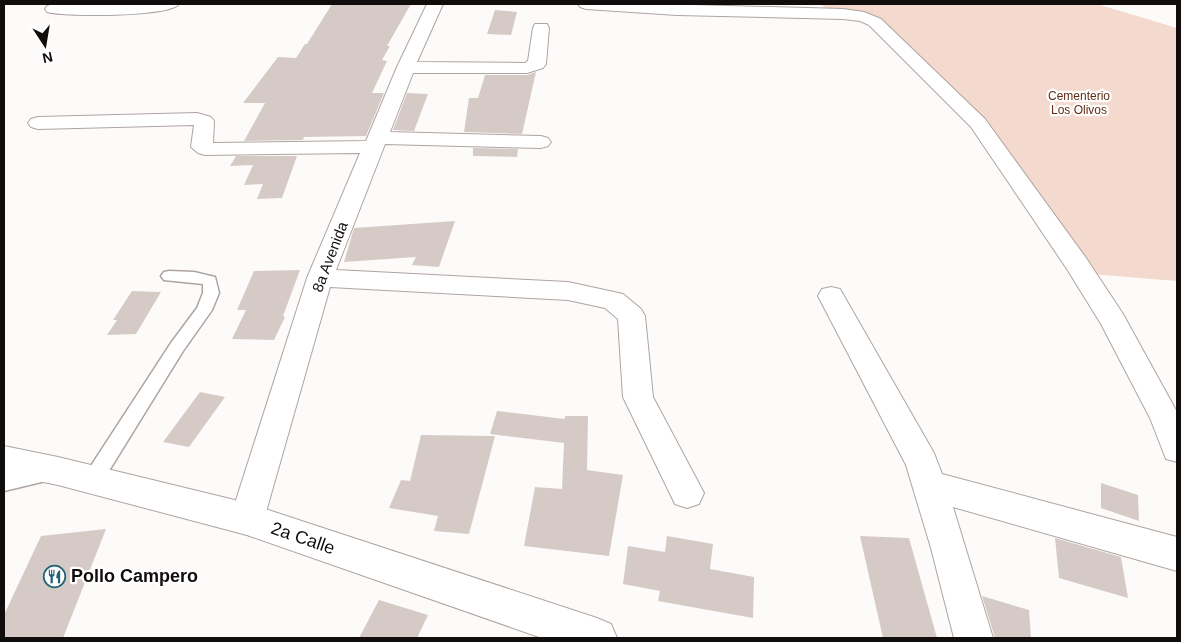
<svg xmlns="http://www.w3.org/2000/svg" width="1181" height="642" font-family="Helvetica,sans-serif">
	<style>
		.green { fill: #f4d9cf }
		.building { fill: #d5cac6 }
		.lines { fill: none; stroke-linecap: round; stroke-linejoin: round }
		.service-casing { stroke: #aea4a0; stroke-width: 3 }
		.minor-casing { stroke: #aea4a0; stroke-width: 2 }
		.secondary-casing { stroke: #aea4a0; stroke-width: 2 }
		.service { fill: #fff; fill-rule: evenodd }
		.minor { fill: #fff; fill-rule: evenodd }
		.secondary { fill: #fff; fill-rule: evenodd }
		.labels { text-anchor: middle; stroke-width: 4.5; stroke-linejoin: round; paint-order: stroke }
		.far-park-label { font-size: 12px; fill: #612d17; stroke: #fff }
		.street-label { font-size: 15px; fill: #110d0c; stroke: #fff }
		.near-street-label { font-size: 18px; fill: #110d0c; stroke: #fff }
		.near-poi-label { font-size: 18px; font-weight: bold; fill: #110d0c; stroke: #fff; text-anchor: start }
	</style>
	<rect width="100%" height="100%" fill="#fdfbfa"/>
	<path class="green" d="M821,4H1097L1177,28V281L1077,273L941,84L864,16L827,10Z"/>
	<g class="building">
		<path d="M332,4H411L387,46H390L382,60L387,61L372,93H384L366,136L304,137L303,140L244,141L265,103H243L278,57L296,58L305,44H307Z"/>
		<path d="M495,10L517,12L511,35L487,34Z"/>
		<path d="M536,72L522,134L464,132L469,98H478L485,75H527Z"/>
		<path d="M407,93L428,94L414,131L393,130Z"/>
		<path d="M473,148L518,149L517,157L473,156Z"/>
		<path d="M236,156H297L282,198L257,199L263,184L244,185L253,165L230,166Z"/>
		<path d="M455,221L439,267L412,265L416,257L344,262L354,228Z"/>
		<path d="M300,270L283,316L285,317L274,340L232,339L246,310H237L254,271Z"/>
		<path d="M132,291L161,292L136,334L107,335L117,320H113Z"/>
		<path d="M200,392L225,397L189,447L163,442Z"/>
		<path d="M497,411L565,419V416H588L587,470L623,475L609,556L524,546L535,487L562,489L564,443L490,434Z"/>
		<path d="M421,435L495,436L469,534L434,531L438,516L389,508L401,480L410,481Z"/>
		<path d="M1101,483L1138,495L1139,521L1101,508Z"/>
		<path d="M106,529L63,638H4V615L41,536Z"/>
		<path d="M667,536L713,544L710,569L754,577L753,618L658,601L660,591L623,584L628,546L665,552Z"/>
		<path d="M860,536L909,538L937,638H883Z"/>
		<path d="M1055,538L1121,557L1128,598L1059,578Z"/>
		<path d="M982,596L1029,610L1031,638H995Z"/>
		<path d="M379,600L428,615L417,638H359Z"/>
	</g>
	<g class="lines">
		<defs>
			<g id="service">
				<path d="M169,271L194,272L215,277L219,293L212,310L183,351L99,487L92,490L85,487L82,481L85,475L171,343L197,308L203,293V284L164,280L161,276L164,272Z"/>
				<path d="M43,466L50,468L53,474L50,480L4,491V473Z"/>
			</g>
			<g id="minor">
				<path d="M53,4H179C170,17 65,17 47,12L45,9L47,6Z"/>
				<path d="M427,4H443L417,62L525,63L528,61L533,28L535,24H547L549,28L546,64L543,68L527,73H413L390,132L541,136L548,138L551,142L548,146L541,148L385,144L336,270L568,282L623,294L641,309L645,316L653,397L704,493L699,504L687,508L675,504L623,397L618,319L605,308L568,300L330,287L264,519L259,530L247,535L235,530L230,519L307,278L360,153L205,155L198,153L191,147L194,125L38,129L31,127L28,123L31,119L38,117L197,113L211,117L214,121L213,143L366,141L397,67Z"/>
				<path d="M578,4H655L843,9L864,12L881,19L985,119L1086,258L1123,314L1177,412V462L1166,459L1150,418L1101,324L1067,269L971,127L869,25L860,21L843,19L677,15L586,9L580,7Z"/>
				<path d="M831,287L840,289L844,296L934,453L942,474L1177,537V571L953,507L993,638H954L931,548L906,465L818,296L822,289Z"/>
			</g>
			<path id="secondary" d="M4,446L58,457L247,503L597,618L611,624L617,638H542L247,535L58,485L4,474Z"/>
		</defs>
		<use href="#service" class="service-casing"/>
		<use href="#minor" class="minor-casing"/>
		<use href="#secondary" class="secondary-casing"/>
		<use href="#service" class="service"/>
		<use href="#minor" class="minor"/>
		<use href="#secondary" class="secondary"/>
	</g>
	<defs>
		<symbol id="restaurant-ring" viewBox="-11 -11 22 22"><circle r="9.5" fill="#fff" stroke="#216277" stroke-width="1.5"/><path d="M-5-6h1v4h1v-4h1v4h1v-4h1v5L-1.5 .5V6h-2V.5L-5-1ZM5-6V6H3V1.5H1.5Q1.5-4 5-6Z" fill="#216277"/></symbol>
	</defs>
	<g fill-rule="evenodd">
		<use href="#restaurant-ring" x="42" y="564" width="25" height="25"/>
	</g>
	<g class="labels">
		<g class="far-park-label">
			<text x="1079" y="100">Cementerio<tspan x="1079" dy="14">Los Olivos</tspan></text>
		</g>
		<g class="street-label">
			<text transform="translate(330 257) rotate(-69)" y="5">8a Avenida</text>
		</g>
		<g class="near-street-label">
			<text transform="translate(303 538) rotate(19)" y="6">2a Calle</text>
		</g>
		<g class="near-poi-label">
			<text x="71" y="582">Pollo Campero</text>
		</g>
	</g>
	<rect width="1181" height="642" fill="none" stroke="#110d0c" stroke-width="10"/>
	<g transform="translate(45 45) rotate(168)" stroke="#ffffff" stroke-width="4" paint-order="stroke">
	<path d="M0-4L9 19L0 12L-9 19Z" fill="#110d0c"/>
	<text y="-8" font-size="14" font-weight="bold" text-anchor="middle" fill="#110d0c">N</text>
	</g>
</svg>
